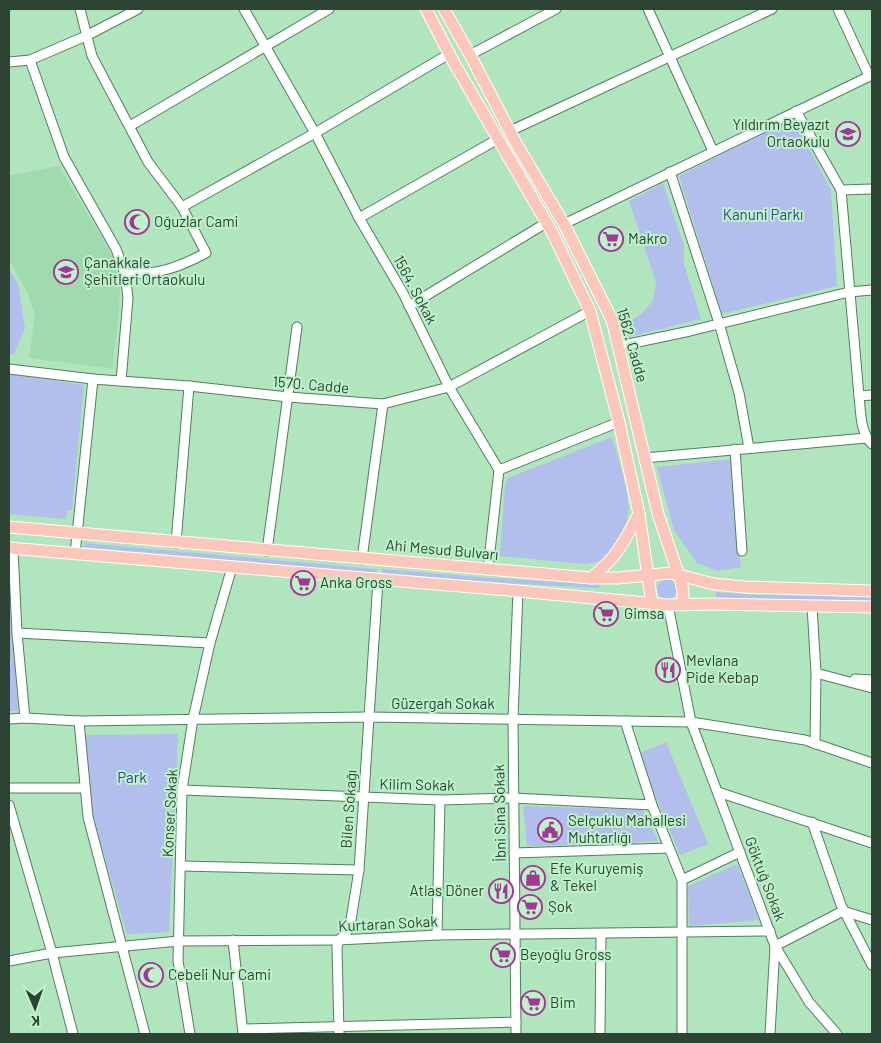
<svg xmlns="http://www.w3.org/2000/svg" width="881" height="1043" font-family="Barlow,sans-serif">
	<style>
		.built { fill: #a0dbb0 }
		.green { fill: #b2beeb }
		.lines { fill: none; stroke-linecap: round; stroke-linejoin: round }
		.minor-casing { stroke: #4e805e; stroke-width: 11 }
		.major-casing { stroke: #fff; stroke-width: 13 }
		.minor { stroke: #fff; stroke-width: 9 }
		.major { stroke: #fcc7bb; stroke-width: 11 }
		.labels { text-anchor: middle; stroke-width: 4; stroke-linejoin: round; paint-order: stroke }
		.poi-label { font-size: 15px; fill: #2d4334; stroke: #bdf2cb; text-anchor: start }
		.park-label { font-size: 15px; fill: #37438f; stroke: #bdf2cb }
		.street-label { font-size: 15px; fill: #2d4334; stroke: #bdf2cb }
	</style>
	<rect width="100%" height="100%" fill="#b0e5be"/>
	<path class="built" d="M59,166L112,255L120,284L119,314L112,369L29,358L35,314L27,292L9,259V176Z"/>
	<g class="green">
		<path d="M789,120L796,124L831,190L837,286L722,314L679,176Z"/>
		<path d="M663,183L684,246V264L701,319L624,338L622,327L642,313L653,301L656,282L629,201Z"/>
		<path d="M9,269L18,284L25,328L14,354L9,355Z"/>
		<path d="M9,374L84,385L72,510H67L66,519L9,514Z"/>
		<path d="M612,437C618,460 633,498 627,521C623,536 613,549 603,561L585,564L500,556L505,485L508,478Z"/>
		<path d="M732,459L741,567L717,571L697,563L674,530L657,467Z"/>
		<path d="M84,543L376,569L377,572L376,573L83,547Z"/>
		<path d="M9,557L18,711H9Z"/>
		<path d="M382,569L490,578L600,584L599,588L489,582L382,573Z"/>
		<circle cx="667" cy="589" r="10"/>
		<path d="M716,592L756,595L872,597V601L808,599H716Z"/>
		<path d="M178,734L169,932L127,934L91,809L84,735Z"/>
		<path d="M666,742L708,844L680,855L638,754Z"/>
		<path d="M523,806L643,810L658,841L637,842L636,845L618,846L617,843L527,846Z"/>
		<path d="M737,864L759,920L689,926L688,886Z"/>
	</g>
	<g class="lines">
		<defs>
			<g id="minor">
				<path d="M80,9L92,56L148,162L182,207L206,253C175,269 159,274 125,274"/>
				<path d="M244,9L315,133L359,218L403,293L449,387L499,470L619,422"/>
				<path d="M648,9L713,151"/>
				<path d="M838,9L869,76"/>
				<path d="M470,55L556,9"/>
				<path d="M30,60L64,157L116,249L125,274L128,298L121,381"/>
				<path d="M9,62L30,60L86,36L138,9"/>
				<path d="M796,111L841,190L859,396C861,413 860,432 872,444"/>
				<path d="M130,126L329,9"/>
				<path d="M510,131L772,9"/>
				<path d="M670,172L719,323L739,393L749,448"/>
				<path d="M841,190L872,189"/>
				<path d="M182,207L315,133L449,54"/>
				<path d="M359,218L498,139"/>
				<path d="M564,224L872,75"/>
				<path d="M409,306L546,223"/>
				<path d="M619,346L690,331L849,292L872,290"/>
				<path d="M9,369L93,379L189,386L288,397L383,404L449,387L590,311"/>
				<path d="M859,396L872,395"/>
				<path d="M735,449L742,551"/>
				<path d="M644,458L866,438"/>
				<path d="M176,543L189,386"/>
				<path d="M13,549L17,633L25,718"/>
				<path d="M267,551L297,327"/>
				<path d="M75,554L93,379"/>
				<path d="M362,559L383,404"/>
				<path d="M488,569L499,470"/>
				<path d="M668,605L691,722L775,946L809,1002L837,1034"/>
				<path d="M812,606L816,673L815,744"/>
				<path d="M17,633L210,643"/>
				<path d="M816,673L872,688"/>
				<path d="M855,679L872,680"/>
				<path d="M9,719L25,718L79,721L369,717L691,722L805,740L872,763"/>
				<path d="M79,721L88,817L145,1034"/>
				<path d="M625,721L652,805L682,880V1034"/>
				<path d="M9,788H85"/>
				<path d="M182,790L440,800L513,798L652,805"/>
				<path d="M718,792L872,843"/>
				<path d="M9,805L52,953L73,1034"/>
				<path d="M812,822L841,905L872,965"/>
				<path d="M514,853L669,848"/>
				<path d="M181,866L359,870"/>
				<path d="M682,880L740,852"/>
				<path d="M437,935L440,800"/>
				<path d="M233,940L243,1034"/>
				<path d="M9,961L52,953L179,941L338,940L437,935L770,931"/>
				<path d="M243,1029L516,1022"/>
				<path d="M190,1034L178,961L182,790L193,719L210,643L232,567"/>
				<path d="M339,1034L337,946C339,937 347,935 350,926L359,870L378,580"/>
				<path d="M516,1034L513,718L518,591"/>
				<path d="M600,1034L601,934"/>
				<path d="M770,1034L775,946L843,911L872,920"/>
			</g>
			<g id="major">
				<path d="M426,9L453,61L552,232L590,311L619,422L639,514L652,604"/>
				<path d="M444,9L470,55L516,143L564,224L612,320L658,514L681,582L683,591V605"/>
				<path d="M9,527L591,578H617L671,573L714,584L744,587L872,591"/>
				<path d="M9,548L518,591L668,605L713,604L872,607"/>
				<path d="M591,578C618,556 623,543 639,514"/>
			</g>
		</defs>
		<use href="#minor" class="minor-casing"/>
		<use href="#major" class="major-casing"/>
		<use href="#minor" class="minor"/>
		<use href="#major" class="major"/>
	</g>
	<defs>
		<symbol id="school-ring" viewBox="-11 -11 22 22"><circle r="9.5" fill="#bdf2cb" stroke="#a43796" stroke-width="1.5"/><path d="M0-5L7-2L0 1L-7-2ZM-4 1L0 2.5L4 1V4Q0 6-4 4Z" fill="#a43796"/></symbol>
		<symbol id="mosque-ring" viewBox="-11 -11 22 22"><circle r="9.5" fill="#bdf2cb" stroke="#a43796" stroke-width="1.5"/><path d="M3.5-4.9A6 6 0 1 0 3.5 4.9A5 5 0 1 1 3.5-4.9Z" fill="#a43796"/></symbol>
		<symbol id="supermarket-ring" viewBox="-11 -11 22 22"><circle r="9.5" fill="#bdf2cb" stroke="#a43796" stroke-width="1.5"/><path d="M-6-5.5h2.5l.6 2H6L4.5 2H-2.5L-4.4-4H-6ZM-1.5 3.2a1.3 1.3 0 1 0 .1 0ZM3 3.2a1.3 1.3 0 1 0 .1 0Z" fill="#a43796"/></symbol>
		<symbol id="restaurant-ring" viewBox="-11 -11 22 22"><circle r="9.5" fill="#bdf2cb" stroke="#a43796" stroke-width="1.5"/><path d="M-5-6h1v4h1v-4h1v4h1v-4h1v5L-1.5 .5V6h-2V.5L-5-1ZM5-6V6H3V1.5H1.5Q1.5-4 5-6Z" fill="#a43796"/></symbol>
		<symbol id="civic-ring" viewBox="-11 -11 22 22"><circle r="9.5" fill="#bdf2cb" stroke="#a43796" stroke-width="1.5"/><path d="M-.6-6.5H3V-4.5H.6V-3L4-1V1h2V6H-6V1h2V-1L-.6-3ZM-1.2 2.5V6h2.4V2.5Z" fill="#a43796"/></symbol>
		<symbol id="shop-ring" viewBox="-11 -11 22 22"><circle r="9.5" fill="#bdf2cb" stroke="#a43796" stroke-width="1.5"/><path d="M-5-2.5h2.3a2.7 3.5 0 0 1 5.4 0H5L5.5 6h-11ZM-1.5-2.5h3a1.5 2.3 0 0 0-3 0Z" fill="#a43796"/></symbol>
	</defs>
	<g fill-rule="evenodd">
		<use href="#school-ring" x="834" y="120" width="28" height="28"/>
		<use href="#mosque-ring" x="123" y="208" width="28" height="28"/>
		<use href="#supermarket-ring" x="597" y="225" width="28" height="28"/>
		<use href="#school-ring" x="52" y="258" width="28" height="28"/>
		<use href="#supermarket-ring" x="289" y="569" width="28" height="28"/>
		<use href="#supermarket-ring" x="592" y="600" width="28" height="28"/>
		<use href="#restaurant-ring" x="654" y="656" width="28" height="28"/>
		<use href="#civic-ring" x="536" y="816" width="28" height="28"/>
		<use href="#shop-ring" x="519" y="864" width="28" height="28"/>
		<use href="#restaurant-ring" x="487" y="877" width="28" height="28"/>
		<use href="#supermarket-ring" x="516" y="893" width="28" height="28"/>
		<use href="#supermarket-ring" x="489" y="941" width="28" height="28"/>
		<use href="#mosque-ring" x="137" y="961" width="28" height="28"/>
		<use href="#supermarket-ring" x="519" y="989" width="28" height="28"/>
	</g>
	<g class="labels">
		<g class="poi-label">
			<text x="830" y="130" text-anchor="end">Yıldırım Beyazıt<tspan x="830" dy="17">Ortaokulu</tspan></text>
			<text x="154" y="227">Oğuzlar Cami</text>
			<text x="628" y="244">Makro</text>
			<text x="84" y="268">Çanakkale<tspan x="84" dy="17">Şehitleri Ortaokulu</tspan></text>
			<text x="320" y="588">Anka Gross</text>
			<text x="624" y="619">Gimsa</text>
			<text x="686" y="666">Mevlana<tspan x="686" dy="17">Pide Kebap</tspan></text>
			<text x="568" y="826">Selçuklu Mahallesi<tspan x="568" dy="17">Muhtarlığı</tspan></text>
			<text x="550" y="874">Efe Kuruyemiş<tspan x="550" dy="17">&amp; Tekel</tspan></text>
			<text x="484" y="896" text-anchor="end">Atlas Döner</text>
			<text x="548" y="912">Şok</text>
			<text x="520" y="960">Beyoğlu Gross</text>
			<text x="168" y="980">Cebeli Nur Cami</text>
			<text x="550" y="1008">Bim</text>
		</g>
		<g class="park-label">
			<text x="763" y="220">Kanuni Parkı</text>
			<text x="132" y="783">Park</text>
		</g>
		<g class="street-label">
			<text transform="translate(415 290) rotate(62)" y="5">1564. Sokak</text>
			<text transform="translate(632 345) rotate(74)" y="5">1562. Cadde</text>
			<text transform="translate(311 385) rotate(5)" y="5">1570. Cadde</text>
			<text transform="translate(442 550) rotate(5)" y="5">Ahi Mesud Bulvarı</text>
			<text x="443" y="709">Güzergah Sokak</text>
			<text transform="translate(417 785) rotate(1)" y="5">Kilim Sokak</text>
			<text transform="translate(349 809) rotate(-86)" y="5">Bilen Sokağı</text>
			<text transform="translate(170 813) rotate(-87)" y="5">Konser Sokak</text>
			<text transform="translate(500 813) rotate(-91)" y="5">İbni Sina Sokak</text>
			<text transform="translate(765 879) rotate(69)" y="5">Göktuğ Sokak</text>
			<text transform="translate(388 924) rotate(-3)" y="5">Kurtaran Sokak</text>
		</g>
	</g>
	<rect width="881" height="1043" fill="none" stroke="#2d4334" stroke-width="20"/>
	<g transform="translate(35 1008) rotate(178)" stroke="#bdf2cb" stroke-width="4" paint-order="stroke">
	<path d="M0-4L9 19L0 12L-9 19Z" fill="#2d4334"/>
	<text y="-8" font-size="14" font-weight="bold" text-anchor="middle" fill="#2d4334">K</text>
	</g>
</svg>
